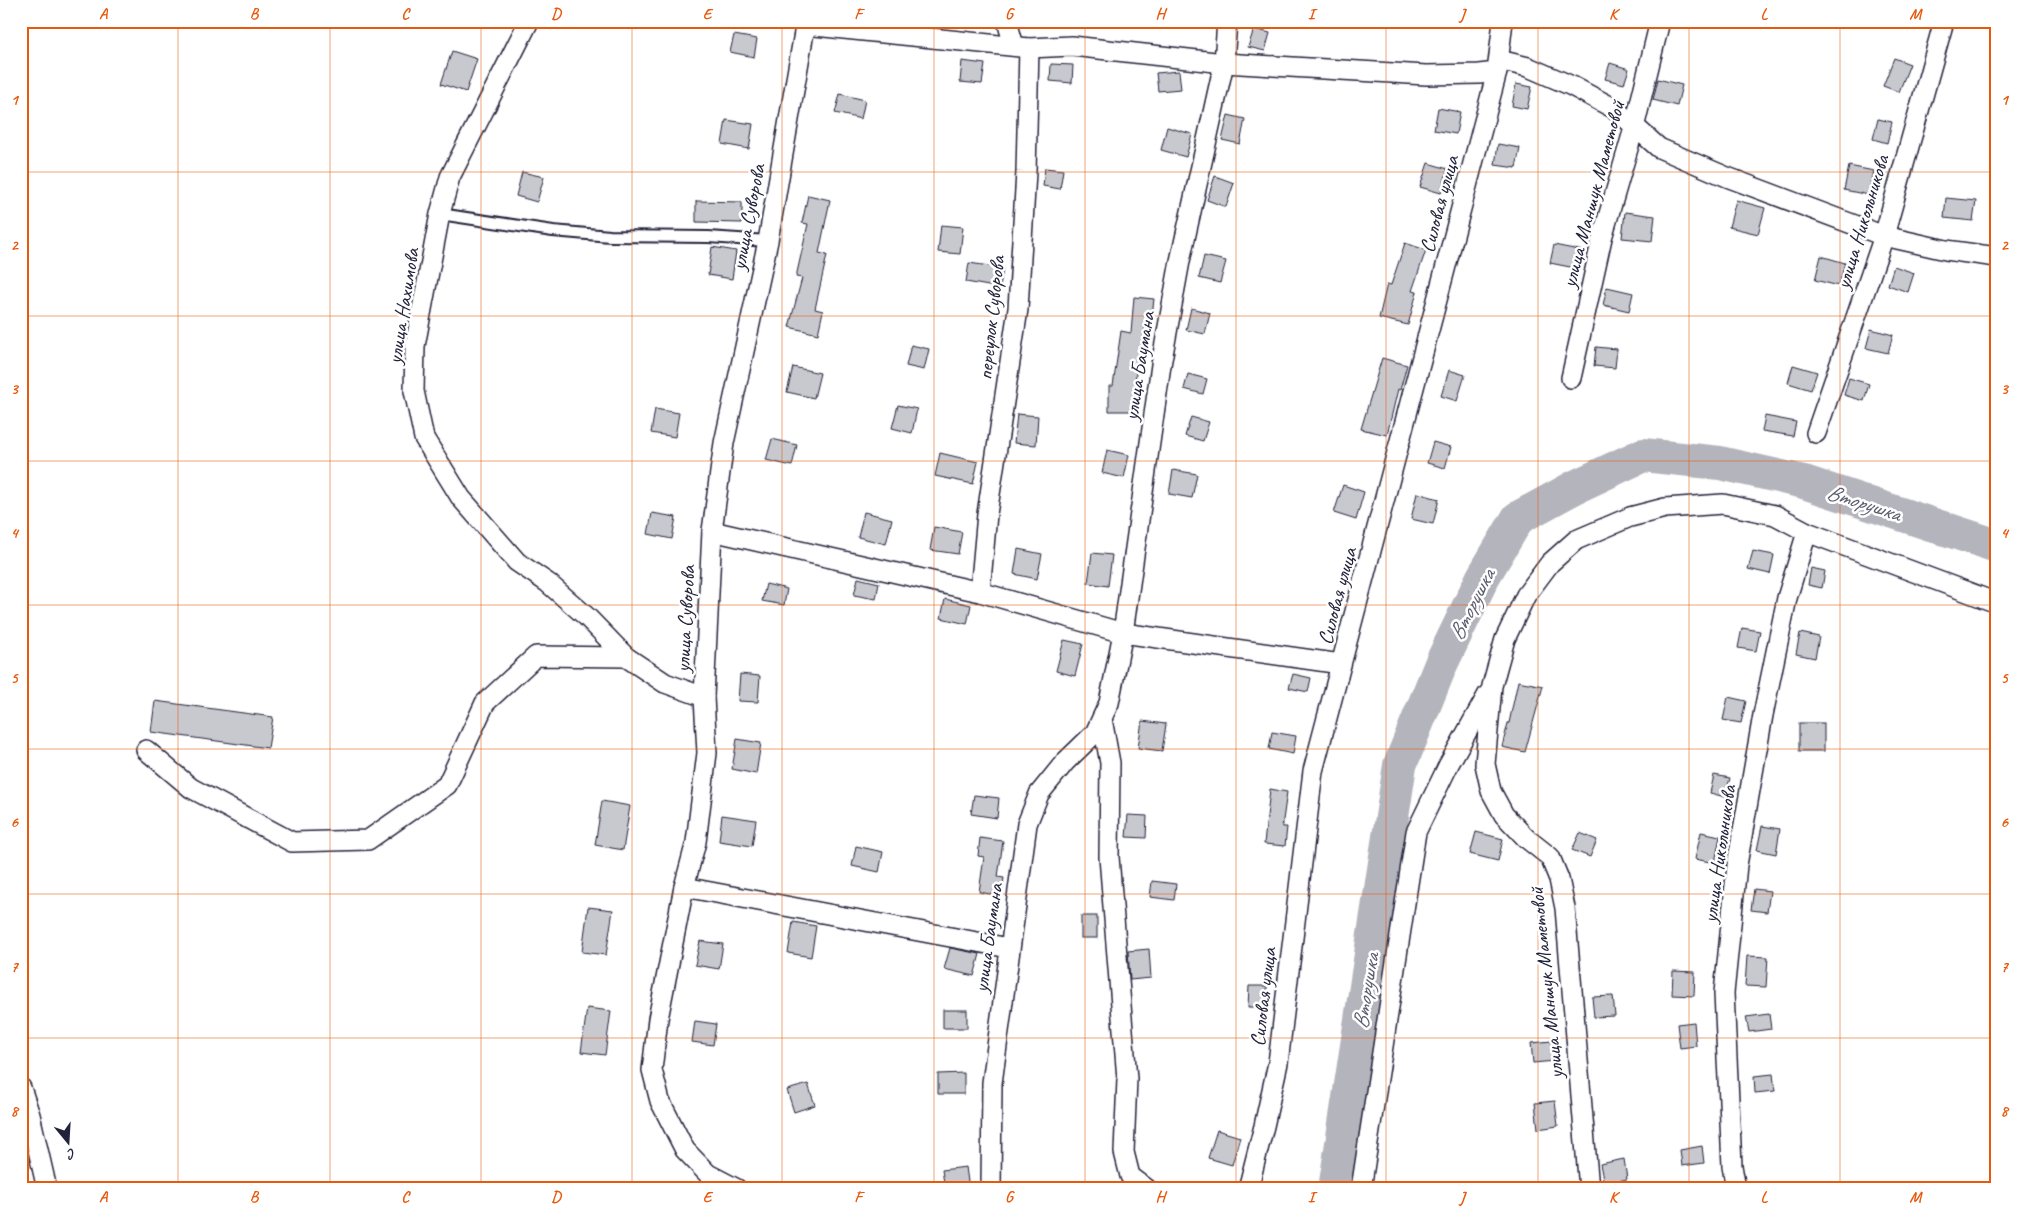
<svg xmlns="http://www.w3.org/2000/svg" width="2018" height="1210" font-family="Caveat,sans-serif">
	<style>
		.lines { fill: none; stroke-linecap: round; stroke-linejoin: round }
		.river { stroke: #b4b4bc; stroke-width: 34 }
		.building { fill: #c8c8cf; stroke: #22223b }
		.lane-casing { stroke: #22223b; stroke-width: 14 }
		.street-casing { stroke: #22223b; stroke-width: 22 }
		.lane { stroke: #fff; stroke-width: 10 }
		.street { stroke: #fff; stroke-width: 19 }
		.grid { fill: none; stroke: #e8590c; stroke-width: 1; stroke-opacity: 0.55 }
		.labels { text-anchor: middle; stroke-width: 5; stroke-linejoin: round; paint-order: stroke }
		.street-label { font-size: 21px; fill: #22223b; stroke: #fff }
		.water-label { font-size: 22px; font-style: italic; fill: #5c5c6f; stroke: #fff }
		.neatline { fill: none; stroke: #e8590c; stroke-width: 2 }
		.grid-label { font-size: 16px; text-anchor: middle; font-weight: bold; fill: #e8590c }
	</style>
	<rect width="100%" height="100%" fill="#fff"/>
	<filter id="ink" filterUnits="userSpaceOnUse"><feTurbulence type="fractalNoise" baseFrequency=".02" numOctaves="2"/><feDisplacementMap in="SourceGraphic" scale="10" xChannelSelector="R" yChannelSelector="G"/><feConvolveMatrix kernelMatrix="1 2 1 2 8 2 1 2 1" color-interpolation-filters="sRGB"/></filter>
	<g filter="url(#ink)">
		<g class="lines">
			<path class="river" d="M1335,1189L1400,765L1441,664L1483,577L1518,518L1575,487L1643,455L1720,463L1804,482L1997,546"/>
		</g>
		<g class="building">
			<path d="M1254,29L1270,33L1265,51L1248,47Z"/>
			<path d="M734,35L757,39L754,57L730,52Z"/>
			<path d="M452,51L477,59L466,92L441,84Z"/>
			<path d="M1894,58L1910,64L1899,92L1883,86Z"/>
			<path d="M962,61L985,64L982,84L960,82Z"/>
			<path d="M1610,63L1629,69L1624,84L1605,79Z"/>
			<path d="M1051,64L1073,65L1072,83L1050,81Z"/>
			<path d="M1179,71L1181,89L1158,91L1156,73Z"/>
			<path d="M1658,79L1682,85L1677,106L1653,100Z"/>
			<path d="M1516,84L1532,87L1527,109L1512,106Z"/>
			<path d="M840,94L865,100L861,119L835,113Z"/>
			<path d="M1438,108L1460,112L1456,134L1434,130Z"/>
			<path d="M1228,115L1245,119L1240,144L1222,140Z"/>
			<path d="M1878,119L1892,122L1887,143L1873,139Z"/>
			<path d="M726,120L753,124L749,149L722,144Z"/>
			<path d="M1167,127L1192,134L1186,157L1161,150Z"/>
			<path d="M1498,144L1520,148L1516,168L1495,165Z"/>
			<path d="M1428,163L1448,169L1441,193L1420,187Z"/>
			<path d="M1849,166L1874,171L1869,195L1844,190Z"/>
			<path d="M1045,168L1063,170L1060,189L1043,186Z"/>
			<path d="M522,172L544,177L537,202L516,196Z"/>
			<path d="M1215,176L1234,183L1226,207L1207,200Z"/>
			<path d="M808,195L830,200L819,253L827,255L815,309L823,311L818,334L789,327L802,278L796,277L808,224L802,223Z"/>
			<path d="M1946,198L1976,201L1973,221L1944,218Z"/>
			<path d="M1736,200L1765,208L1758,234L1729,227Z"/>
			<path d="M696,201L742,202V223L696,222Z"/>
			<path d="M1625,212L1655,216L1652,241L1622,238Z"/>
			<path d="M941,225L963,227L960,254L938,252Z"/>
			<path d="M1405,243L1426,250L1412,291L1417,292L1408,325L1379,318L1387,284L1391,285Z"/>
			<path d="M1554,245L1584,251L1580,269L1550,263Z"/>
			<path d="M712,247L736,251L732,279L708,275Z"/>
			<path d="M1204,256L1226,261L1220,283L1199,278Z"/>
			<path d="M1821,256L1845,263L1839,286L1815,280Z"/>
			<path d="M969,263L1003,268L1000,288L966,282Z"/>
			<path d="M1894,266L1914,273L1908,292L1888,285Z"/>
			<path d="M1607,287L1633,293L1629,311L1603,305Z"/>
			<path d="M1134,297L1154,299L1152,316L1147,315L1139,367H1136L1135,411H1109V386H1113L1121,331L1131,333Z"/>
			<path d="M1191,308L1210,313L1205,334L1186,330Z"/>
			<path d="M1871,329L1893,335L1888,353L1866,348Z"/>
			<path d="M911,345L929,349L924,370L906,366Z"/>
			<path d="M1596,347L1617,349L1615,368L1594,366Z"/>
			<path d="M1382,358L1407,365L1400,390L1398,389L1387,435L1361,429Z"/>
			<path d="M1793,365L1817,372L1811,390L1788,383Z"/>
			<path d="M793,367L820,373L814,398L787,392Z"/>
			<path d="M1449,370L1465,375L1457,401L1441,396Z"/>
			<path d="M1188,374L1207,379L1203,394L1184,389Z"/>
			<path d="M1849,378L1869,384L1864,401L1844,395Z"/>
			<path d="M898,405L917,409L912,433L892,428Z"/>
			<path d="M655,409L679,413L675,437L651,433Z"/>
			<path d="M1017,414L1038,416L1036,445L1014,443Z"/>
			<path d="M1765,416L1796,422L1793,436L1762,431Z"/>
			<path d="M1191,417L1209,422L1203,441L1185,436Z"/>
			<path d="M772,439L797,445L792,466L766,460Z"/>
			<path d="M1433,442L1451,447L1445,468L1427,463Z"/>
			<path d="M1107,450L1129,455L1124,478L1102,473Z"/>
			<path d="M940,453L978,462L973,484L935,476Z"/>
			<path d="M1173,470L1197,474L1192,498L1169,494Z"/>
			<path d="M1343,485L1364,492L1356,520L1334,513Z"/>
			<path d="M1417,493L1439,499L1433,524L1411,519Z"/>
			<path d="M864,512L892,519L886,544L858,537Z"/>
			<path d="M652,513L676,517L672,539L648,534Z"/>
			<path d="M934,527L962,532L958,554L930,550Z"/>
			<path d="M1018,549L1042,554L1037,579L1014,574Z"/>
			<path d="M1753,551L1774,555L1770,574L1748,569Z"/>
			<path d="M1092,553L1112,555L1108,586L1088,583Z"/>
			<path d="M1811,568L1825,571L1822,588L1808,585Z"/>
			<path d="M858,578L879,583L876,599L854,595Z"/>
			<path d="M766,584L787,589L784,605L762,601Z"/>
			<path d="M945,599L971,605L967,624L941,618Z"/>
			<path d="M1742,628L1760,631L1756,651L1738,648Z"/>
			<path d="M1800,633L1819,637L1815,658L1796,654Z"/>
			<path d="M1064,640L1083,644L1075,676L1056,671Z"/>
			<path d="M740,674L760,676L758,702L738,701Z"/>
			<path d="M1293,674L1311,678L1308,692L1289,688Z"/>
			<path d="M1518,681L1543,686L1525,752L1502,747L1508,723H1509Z"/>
			<path d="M1728,697L1746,701L1741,723L1723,720Z"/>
			<path d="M155,701L273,717L268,748L151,732Z"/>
			<path d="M1142,721L1166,724L1162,751L1138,748Z"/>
			<rect x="1799" y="723" width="25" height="28"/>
			<path d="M1272,732L1296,736L1293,754L1269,749Z"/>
			<path d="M737,739L761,743L756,774L732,769Z"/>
			<path d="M1714,775L1730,778L1725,797L1710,793Z"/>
			<path d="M1270,789L1287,792L1282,827H1287L1285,846L1264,844Z"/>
			<path d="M974,795L999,798L997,818L971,814Z"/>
			<path d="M602,801L630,806L623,850L595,845Z"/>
			<path d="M722,815L756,820L752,846L719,841Z"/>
			<path d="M1128,815L1147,816L1146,838L1126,837Z"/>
			<path d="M1762,826L1780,829L1776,854L1757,850Z"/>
			<path d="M1476,832L1503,839L1498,861L1470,854Z"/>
			<path d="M1701,832L1720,836L1715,863L1695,859Z"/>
			<path d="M1580,833L1597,840L1590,857L1572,850Z"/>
			<path d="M980,838L1003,841L998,877L1004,878L1001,896L979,892L984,857L978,856Z"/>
			<path d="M856,846L883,852L879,872L852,866Z"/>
			<path d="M1152,881L1176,884L1174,900L1150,897Z"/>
			<path d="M1754,889L1770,891L1767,912L1751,910Z"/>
			<path d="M588,907L613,910L606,955L582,952Z"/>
			<rect x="1081" y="916" width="16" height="22"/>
			<path d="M793,922L816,926L811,957L788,953Z"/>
			<path d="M700,941L723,944L719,969L695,965Z"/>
			<path d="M950,948L980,954L974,976L944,969Z"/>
			<path d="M1149,949L1151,978L1130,980L1128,951Z"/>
			<path d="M1747,956L1768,957L1766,987L1745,986Z"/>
			<path d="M1673,971L1695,972L1694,996L1672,995Z"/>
			<path d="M1249,986H1267V1007H1248Z"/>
			<path d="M1613,996L1615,1016L1594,1017L1592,997Z"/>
			<path d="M587,1008L611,1011L605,1055L581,1052Z"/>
			<rect x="943" y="1010" width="24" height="18"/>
			<path d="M1769,1014L1771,1029L1749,1032L1746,1017Z"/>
			<path d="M695,1021L716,1024L713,1045L692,1042Z"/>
			<path d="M1694,1022L1696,1046L1680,1048L1677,1024Z"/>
			<path d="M1552,1041L1555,1061L1533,1063L1531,1043Z"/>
			<path d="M964,1073V1094H938V1074Z"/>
			<path d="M1773,1074L1775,1091L1755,1093L1754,1076Z"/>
			<path d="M808,1084L815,1105L794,1112L787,1090Z"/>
			<path d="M1555,1101L1558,1126L1538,1129L1535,1103Z"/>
			<path d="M1217,1130L1240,1137L1232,1165L1208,1158Z"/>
			<path d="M1702,1146L1704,1163L1682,1166L1680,1150Z"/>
			<path d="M1624,1159L1627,1179L1604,1184L1600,1164Z"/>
			<path d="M966,1167L969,1189H945L942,1170Z"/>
		</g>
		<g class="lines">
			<defs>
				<path id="lane" d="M440,214L553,231L610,236L708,237L768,241"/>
				<g id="street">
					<path d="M529,21L450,177L440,214L415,346L414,391L424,438L461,498L517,562L548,583L587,617L626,657L665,683L704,697"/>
					<path d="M1007,21L1014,46"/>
					<path d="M805,25L1029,48L1072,46L1224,63L1426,75L1479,74L1497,72"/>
					<path d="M1499,60L1528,67L1572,86L1615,109L1659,148L1727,177L1884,236L1946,250L1997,257"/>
					<path d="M1571,378L1602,238L1634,128L1660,21"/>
					<path d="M1816,433L1884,236L1944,21"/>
					<path d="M712,531L980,592L1123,633L1341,664"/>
					<path d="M980,592L987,514L1018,309L1026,172L1029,48"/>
					<path d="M1102,719L1110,763L1109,857L1127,1079L1124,1152L1130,1176L1147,1189"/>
					<path d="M146,750L191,788L292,842L368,840L447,785L485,703L536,656L626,657"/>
					<path d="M684,887L1009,948"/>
					<path d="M21,1088L30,1115L47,1189"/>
					<path d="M737,1189L708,1174L685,1150L660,1101L652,1070L658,1019L684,887L696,842L707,753L704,697L712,531L724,443L768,241L806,21"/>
					<path d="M991,1189L992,1083L1027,824L1039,794L1065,762L1095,733L1109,703L1123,633L1161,365L1180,261L1224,63L1227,21"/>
					<path d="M1248,1189L1264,1126L1278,1063L1313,771L1497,72L1503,21"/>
					<path d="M1361,1189L1416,832L1449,764L1488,694"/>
					<path d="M1589,1189L1565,908L1559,879L1550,857L1526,838L1504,815L1491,791L1485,764L1492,686L1505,639L1526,595L1550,563L1576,540L1630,517L1665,508L1723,504L1775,515L1807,532L1997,603"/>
					<path d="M1736,1189L1732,1166L1724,993L1737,865L1763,715L1787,598L1807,532"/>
				</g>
			</defs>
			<use href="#lane" class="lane-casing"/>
			<use href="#street" class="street-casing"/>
			<use href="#lane" class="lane"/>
			<use href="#street" class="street"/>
		</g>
	</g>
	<path class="grid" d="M178,21V1189M330,21V1189M481,21V1189M632,21V1189M782,21V1189M934,21V1189M1085,21V1189M1236,21V1189M1386,21V1189M1538,21V1189M1689,21V1189M1840,21V1189M21,172H1997M21,316H1997M21,461H1997M21,605H1997M21,749H1997M21,894H1997M21,1038H1997"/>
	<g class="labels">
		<g class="street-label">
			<text transform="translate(1593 194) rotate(-75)" y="7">улица Маншук Маметовой</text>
			<text transform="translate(1439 204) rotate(-75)" y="7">Силовая улица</text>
			<text transform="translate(748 217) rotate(-79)" y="7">улица Суворова</text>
			<text transform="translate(1862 222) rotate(-73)" y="7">улица Никольникова</text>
			<text transform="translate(403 306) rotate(-81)" y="7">улица Нахимова</text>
			<text transform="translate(991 318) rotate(-84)" y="7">переулок Суворова</text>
			<text transform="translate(1139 366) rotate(-81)" y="7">улица Баумана</text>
			<text transform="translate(1337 596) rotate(-75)" y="7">Силовая улица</text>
			<text transform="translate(685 619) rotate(-87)" y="7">улица Суворова</text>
			<text transform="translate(1719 854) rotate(-82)" y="7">улица Никольникова</text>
			<text transform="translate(988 938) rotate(-82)" y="7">улица Баумана</text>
			<text transform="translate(1546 983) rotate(-96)" y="7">улица Маншук Маметовой</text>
			<text transform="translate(1263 997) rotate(-83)" y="7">Силовая улица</text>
		</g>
		<g class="water-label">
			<text transform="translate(1864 502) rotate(18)" y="8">Вторушка</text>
			<text transform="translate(1471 604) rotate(-63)" y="8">Вторушка</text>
			<text transform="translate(1365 991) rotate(-81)" y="8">Вторушка</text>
		</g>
	</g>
	<rect width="2018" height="1210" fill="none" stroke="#fff" stroke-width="55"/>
	<g transform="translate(68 1142) rotate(162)" stroke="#ffffff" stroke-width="4" paint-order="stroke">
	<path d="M0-4L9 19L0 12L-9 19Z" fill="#22223b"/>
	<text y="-8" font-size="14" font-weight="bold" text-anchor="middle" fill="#22223b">С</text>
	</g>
	<rect x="28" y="28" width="1962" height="1154" class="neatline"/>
	<g class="grid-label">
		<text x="103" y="19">A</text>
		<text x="254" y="19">B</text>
		<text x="405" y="19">C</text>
		<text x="556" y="19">D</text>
		<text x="707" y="19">E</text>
		<text x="858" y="19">F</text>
		<text x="1009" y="19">G</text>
		<text x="1160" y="19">H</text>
		<text x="1311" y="19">I</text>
		<text x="1462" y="19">J</text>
		<text x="1613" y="19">K</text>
		<text x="1764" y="19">L</text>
		<text x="1915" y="19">M</text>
		<text x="14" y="105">1</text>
		<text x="2004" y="105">1</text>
		<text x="14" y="250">2</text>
		<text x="2004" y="250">2</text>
		<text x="14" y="394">3</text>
		<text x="2004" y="394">3</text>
		<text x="14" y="538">4</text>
		<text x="2004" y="538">4</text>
		<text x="14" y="683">5</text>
		<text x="2004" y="683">5</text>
		<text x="14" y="827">6</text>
		<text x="2004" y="827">6</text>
		<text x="14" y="972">7</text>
		<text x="2004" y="972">7</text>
		<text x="14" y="1116">8</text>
		<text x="2004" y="1116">8</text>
		<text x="103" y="1202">A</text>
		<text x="254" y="1202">B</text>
		<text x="405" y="1202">C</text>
		<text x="556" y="1202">D</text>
		<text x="707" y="1202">E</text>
		<text x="858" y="1202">F</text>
		<text x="1009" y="1202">G</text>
		<text x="1160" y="1202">H</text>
		<text x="1311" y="1202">I</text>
		<text x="1462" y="1202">J</text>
		<text x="1613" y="1202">K</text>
		<text x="1764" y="1202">L</text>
		<text x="1915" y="1202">M</text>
	</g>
</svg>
